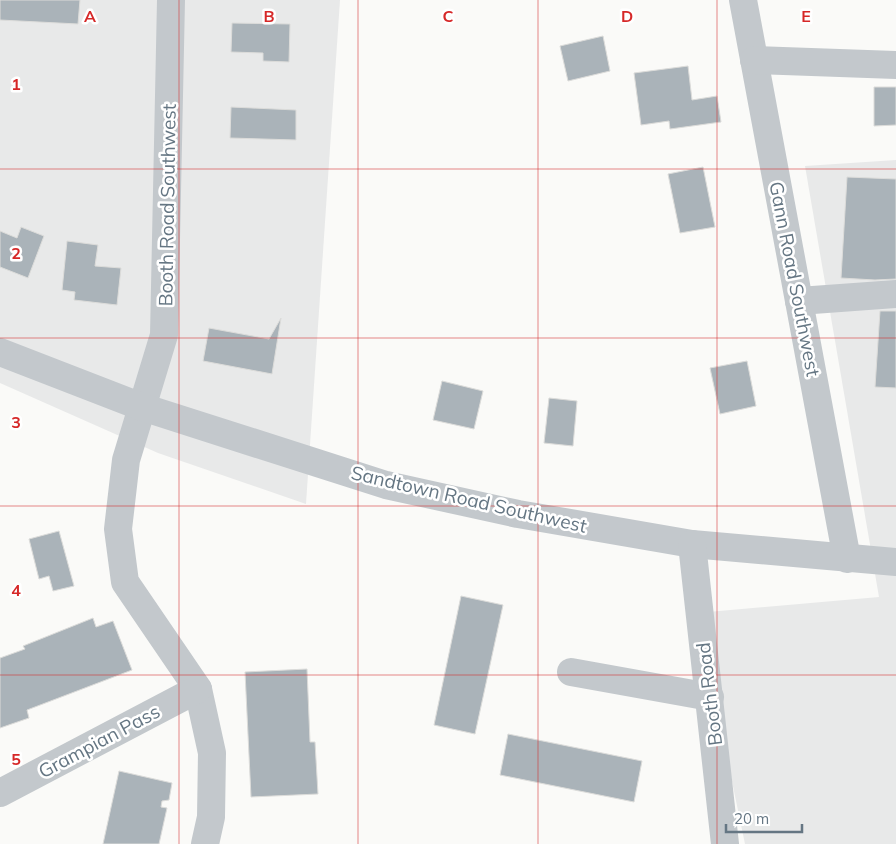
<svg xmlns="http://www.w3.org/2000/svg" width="896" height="844" viewBox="0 0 896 844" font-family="Mulish,sans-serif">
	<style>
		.built { fill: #e8e9e9 }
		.building { fill: #aab3b9; stroke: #dcdcda }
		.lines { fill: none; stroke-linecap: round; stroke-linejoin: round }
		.minor { stroke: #c3c8cc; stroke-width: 28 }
		.grid { fill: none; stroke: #d62828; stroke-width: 1; stroke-opacity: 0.55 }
		.labels { text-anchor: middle; stroke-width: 5; stroke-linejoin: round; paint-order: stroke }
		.street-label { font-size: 19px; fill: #657683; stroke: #fff }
		.grid-label { font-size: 16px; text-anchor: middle; font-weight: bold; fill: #d62828; stroke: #fff; stroke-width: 5; stroke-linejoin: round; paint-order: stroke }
	</style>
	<rect width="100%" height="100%" fill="#fafaf8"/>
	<g class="built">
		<path d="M 0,0 L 340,0 L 306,504 L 158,453 L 0,383 Z"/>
		<path d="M 896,160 L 896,844 L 745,844 L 697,613 L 879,597 L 805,166 Z"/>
	</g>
	<g class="building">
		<path d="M 0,0 L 80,0 L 78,24 L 0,20 Z"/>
		<path d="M 232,23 L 290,24 L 289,62 L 263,61 L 263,53 L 231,52 Z"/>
		<path d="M 603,36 L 610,71 L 568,81 L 560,46 Z"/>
		<path d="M 688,66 L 692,100 L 717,96 L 721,122 L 670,129 L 669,121 L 641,125 L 634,73 Z"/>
		<path d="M 874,87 L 896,87 L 896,125 L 874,126 Z"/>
		<path d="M 231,107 L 296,110 L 296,140 L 230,138 Z"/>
		<path d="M 703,167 L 715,227 L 680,233 L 668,174 Z"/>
		<path d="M 847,177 L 896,179 L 896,279 L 875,280 L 841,278 Z"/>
		<path d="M 21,227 L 44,236 L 28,278 L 0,267 L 0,231 L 17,238 Z"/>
		<path d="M 67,241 L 98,245 L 95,266 L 121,268 L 117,305 L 74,300 L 75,292 L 62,290 Z"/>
		<path d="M 880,311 L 896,311 L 896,388 L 875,387 Z"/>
		<path d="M 281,318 L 272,374 L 203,361 L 209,328 L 269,339 Z"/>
		<path d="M 747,361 L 756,406 L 720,414 L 710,368 Z"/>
		<path d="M 442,381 L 483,391 L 474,429 L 433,420 Z"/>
		<path d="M 549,398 L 577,401 L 573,446 L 544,443 Z"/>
		<path d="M 59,531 L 74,586 L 53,591 L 49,576 L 39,579 L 29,539 Z"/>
		<path d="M 461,596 L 503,605 L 475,734 L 434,725 Z"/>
		<path d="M 93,618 L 96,627 L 113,621 L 132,670 L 27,710 L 29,718 L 0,728 L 0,658 L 25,649 L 23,646 Z"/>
		<path d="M 307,669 L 310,742 L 315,742 L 318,794 L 251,797 L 245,672 Z"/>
		<path d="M 508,734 L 642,761 L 634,802 L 500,775 Z"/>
		<path d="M 119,771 L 172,783 L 169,800 L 162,801 L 161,807 L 167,808 L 159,844 L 103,844 Z"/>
	</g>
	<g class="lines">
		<g class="minor">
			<path d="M 171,0 L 164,335 L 126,460 L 118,529 L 125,582 L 198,689 L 212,753 L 211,817 L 205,844"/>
			<path d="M 743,0 L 847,559"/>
			<path d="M 754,60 L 896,65"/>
			<path d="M 799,301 L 896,294"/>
			<path d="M 0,352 L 142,407 L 386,485 L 518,514 L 692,544 L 896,562"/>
			<path d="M 692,544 L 725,844"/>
			<path d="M 571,672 L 710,697"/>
			<path d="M 0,793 L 198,689"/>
		</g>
	</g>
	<path class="grid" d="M 179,0 L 179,844M 358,0 L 358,844M 538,0 L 538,844M 717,0 L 717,844M 0,169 L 896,169M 0,338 L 896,338M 0,506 L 896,506M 0,675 L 896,675"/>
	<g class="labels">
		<g class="street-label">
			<text transform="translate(167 205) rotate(-89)" y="7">Booth Road Southwest</text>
			<text transform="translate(795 279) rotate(79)" y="7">Gann Road Southwest</text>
			<text transform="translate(469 499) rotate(13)" y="7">Sandtown Road Southwest</text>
			<text transform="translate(709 694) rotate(-97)" y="7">Booth Road</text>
			<text transform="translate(99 741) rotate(-28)" y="7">Grampian Pass</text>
		</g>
	</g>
	<g class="grid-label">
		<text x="90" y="22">A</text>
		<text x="269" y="22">B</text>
		<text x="448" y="22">C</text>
		<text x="627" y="22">D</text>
		<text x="806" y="22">E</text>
		<text x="16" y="90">1</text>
		<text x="16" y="259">2</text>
		<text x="16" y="428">3</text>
		<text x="16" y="596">4</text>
		<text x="16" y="765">5</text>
	</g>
	<path d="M726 824v8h76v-8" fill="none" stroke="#657683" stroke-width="2.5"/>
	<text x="734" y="824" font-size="15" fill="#657683" stroke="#ffffff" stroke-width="4" paint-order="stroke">20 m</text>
</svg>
